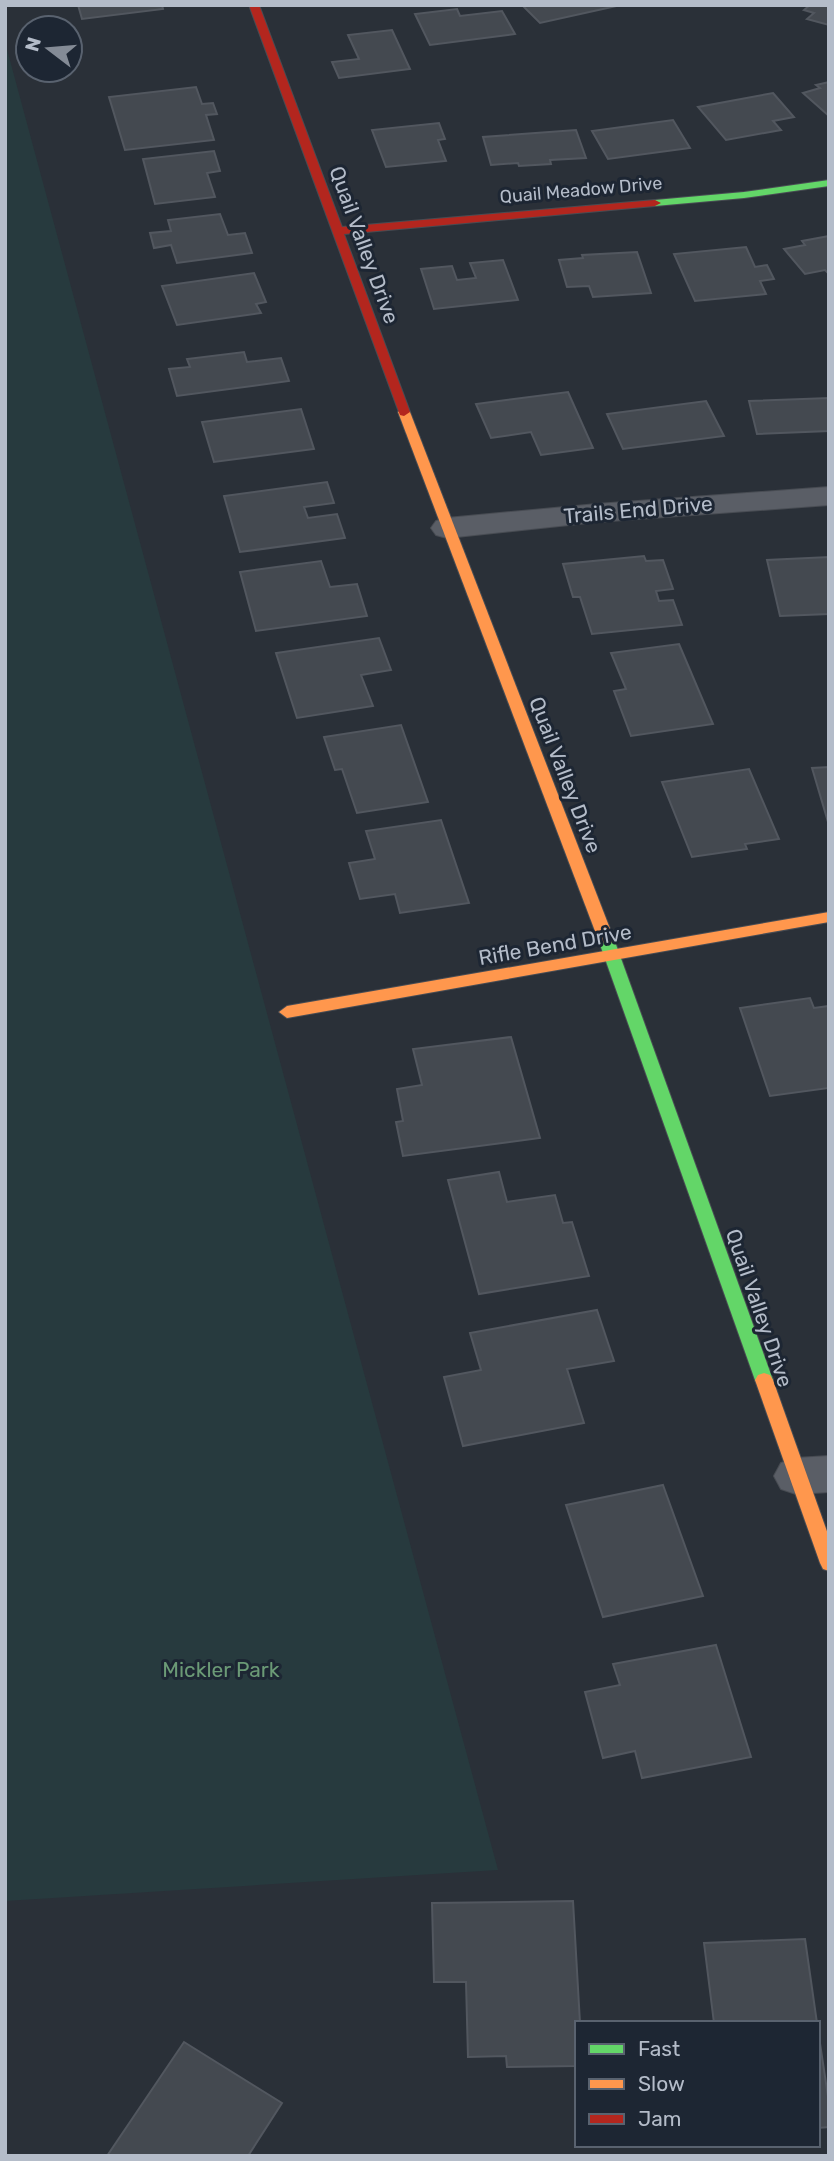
<svg xmlns="http://www.w3.org/2000/svg" width="834" height="2161" viewBox="0 0 834 2161" font-family="Rubik,sans-serif">
	<style>
		.green { fill: #273a3e }
		.building { fill: #444950; stroke: #52575f; stroke-width: 2 }
		.lines { fill: none; stroke-linecap: round; stroke-linejoin: round }
		.street-casing { stroke: #484c53; stroke-width: 2 }
		.fast-casing { stroke: #484c53; stroke-width: 2 }
		.slow-casing { stroke: #484c53; stroke-width: 2 }
		.jam-casing { stroke: #484c53; stroke-width: 2 }
		.street { fill: #5a5e66; fill-rule: evenodd }
		.fast { fill: #63d668; fill-rule: evenodd }
		.slow { fill: #ff974d; fill-rule: evenodd }
		.jam { fill: #b3261e; fill-rule: evenodd }
		.labels { text-anchor: middle; stroke-width: 6; stroke-linejoin: round; paint-order: stroke }
		.far-street-label { font-size: 18px; fill: #b4bcc9; stroke: #1d2633 }
		.street-label { font-size: 21px; fill: #b4bcc9; stroke: #1d2633 }
		.park-label { font-size: 21px; fill: #6b9a76; stroke: #1d2633 }
	</style>
	<rect width="100%" height="100%" fill="#2a3038"/>
	<path class="green" d="M 5,42 L 498,1870 L 5,1901 Z"/>
	<g class="building">
		<path d="M 78,5 L 162,5 L 163,9 L 82,19 Z"/>
		<path d="M 522,5 L 621,5 L 540,23 Z"/>
		<path d="M 810,5 L 829,5 L 829,25 L 807,19 L 814,13 L 804,10 Z"/>
		<path d="M 457,9 L 460,16 L 502,11 L 515,34 L 430,45 L 415,14 Z"/>
		<path d="M 392,30 L 410,69 L 339,78 L 332,62 L 359,59 L 348,35 Z"/>
		<path d="M 829,82 L 829,116 L 803,93 L 820,88 L 816,85 Z"/>
		<path d="M 196,87 L 202,104 L 213,103 L 217,114 L 206,115 L 214,140 L 125,150 L 109,97 Z"/>
		<path d="M 773,93 L 794,117 L 773,121 L 781,130 L 726,140 L 698,107 Z"/>
		<path d="M 673,120 L 690,148 L 608,159 L 592,131 Z"/>
		<path d="M 439,123 L 445,139 L 438,140 L 446,161 L 386,167 L 372,130 Z"/>
		<path d="M 576,130 L 586,158 L 550,160 L 551,164 L 519,166 L 518,163 L 491,165 L 483,137 Z"/>
		<path d="M 214,151 L 220,171 L 207,173 L 215,197 L 155,204 L 143,159 Z"/>
		<path d="M 220,214 L 228,235 L 245,233 L 252,253 L 177,263 L 171,245 L 154,248 L 150,233 L 171,231 L 168,220 Z"/>
		<path d="M 829,236 L 829,274 L 825,270 L 805,274 L 784,249 L 805,245 L 802,241 Z"/>
		<path d="M 746,247 L 755,267 L 767,265 L 774,279 L 760,281 L 766,294 L 695,301 L 674,254 Z"/>
		<path d="M 637,252 L 651,293 L 593,297 L 589,286 L 567,287 L 559,260 L 583,258 L 582,255 Z"/>
		<path d="M 503,260 L 518,300 L 434,309 L 421,269 L 452,266 L 457,280 L 476,278 L 470,263 Z"/>
		<path d="M 254,273 L 266,302 L 256,304 L 261,313 L 177,325 L 162,286 Z"/>
		<path d="M 244,352 L 247,362 L 281,358 L 289,381 L 177,396 L 169,369 L 190,367 L 187,359 Z"/>
		<path d="M 568,392 L 593,448 L 541,455 L 531,432 L 491,438 L 476,404 Z"/>
		<path d="M 829,398 L 829,431 L 757,434 L 749,401 Z"/>
		<path d="M 706,401 L 724,436 L 623,449 L 607,414 Z"/>
		<path d="M 301,409 L 314,449 L 214,462 L 202,422 Z"/>
		<path d="M 327,482 L 334,503 L 304,507 L 308,518 L 337,514 L 345,538 L 240,552 L 224,496 Z"/>
		<path d="M 644,556 L 646,561 L 663,560 L 673,589 L 656,591 L 659,601 L 673,600 L 682,625 L 592,634 L 580,597 L 573,597 L 563,564 Z"/>
		<path d="M 829,557 L 829,614 L 780,616 L 767,560 Z"/>
		<path d="M 321,561 L 330,587 L 357,584 L 367,616 L 256,631 L 240,572 Z"/>
		<path d="M 379,638 L 391,670 L 361,675 L 373,706 L 297,718 L 276,653 Z"/>
		<path d="M 679,644 L 713,724 L 631,736 L 614,691 L 626,689 L 611,653 Z"/>
		<path d="M 401,725 L 428,802 L 357,813 L 342,769 L 335,770 L 324,737 Z"/>
		<path d="M 829,767 L 829,822 L 828,822 L 812,768 Z"/>
		<path d="M 749,769 L 779,839 L 745,844 L 747,849 L 692,857 L 662,782 Z"/>
		<path d="M 441,820 L 469,903 L 400,913 L 395,894 L 360,899 L 349,863 L 375,859 L 366,831 Z"/>
		<path d="M 810,998 L 814,1008 L 829,1006 L 829,1088 L 770,1096 L 740,1008 Z"/>
		<path d="M 511,1037 L 540,1138 L 403,1156 L 396,1122 L 403,1121 L 397,1089 L 422,1085 L 413,1049 Z"/>
		<path d="M 499,1172 L 507,1202 L 555,1195 L 563,1223 L 572,1222 L 589,1276 L 479,1294 L 448,1180 Z"/>
		<path d="M 597,1310 L 614,1361 L 567,1369 L 584,1423 L 463,1446 L 444,1377 L 481,1370 L 470,1333 Z"/>
		<path d="M 663,1485 L 703,1596 L 603,1617 L 566,1505 Z"/>
		<path d="M 716,1645 L 751,1757 L 642,1778 L 635,1751 L 603,1758 L 585,1692 L 620,1685 L 613,1664 Z"/>
		<path d="M 573,1901 L 580,2023 L 577,2023 L 577,2066 L 507,2067 L 506,2056 L 468,2057 L 466,1982 L 434,1982 L 432,1903 Z"/>
		<path d="M 805,1939 L 817,2023 L 714,2023 L 704,1943 Z"/>
		<path d="M 818,2030 L 829,2103 L 829,2127 L 818,2128 Z"/>
		<path d="M 184,2042 L 282,2103 L 248,2156 L 107,2156 Z"/>
	</g>
	<g class="lines">
		<defs>
			<g id="street">
				<path d="M 829,487 L 829,505 L 597,522 L 447,538 L 436,535 L 431,528 L 436,521 L 447,518 L 597,504 Z"/>
				<path d="M 829,1456 L 829,1492 L 796,1494 L 781,1489 L 774,1476 L 781,1463 L 796,1458 Z"/>
			</g>
			<g id="fast">
				<path d="M 829,180 L 829,186 L 744,198 L 655,206 L 649,203 L 655,200 L 744,192 Z"/>
				<path d="M 606,934 L 614,939 L 773,1380 L 770,1385 L 764,1387 L 758,1385 L 755,1380 L 598,939 Z"/>
			</g>
			<g id="slow">
				<path d="M 404,408 L 410,412 L 614,939 L 611,943 L 606,944 L 598,939 L 398,412 Z"/>
				<path d="M 829,912 L 829,922 L 287,1018 L 279,1012 L 287,1006 Z"/>
				<path d="M 764,1373 L 770,1375 L 773,1380 L 829,1537 L 829,1571 L 823,1569 L 820,1563 L 755,1380 L 758,1375 Z"/>
			</g>
			<path id="jam" d="M 249,5 L 259,5 L 342,227 L 655,200 L 661,203 L 655,206 L 344,234 L 410,412 L 404,416 L 400,415 Z"/>
		</defs>
		<use href="#street" class="street-casing"/>
		<use href="#fast" class="fast-casing"/>
		<use href="#slow" class="slow-casing"/>
		<use href="#jam" class="jam-casing"/>
		<use href="#street" class="street"/>
		<use href="#fast" class="fast"/>
		<use href="#slow" class="slow"/>
		<use href="#jam" class="jam"/>
	</g>
	<g class="labels">
		<g class="far-street-label">
			<text transform="translate(581 190) rotate(-5)" y="6">Quail Meadow Drive</text>
		</g>
		<g class="street-label">
			<text transform="translate(364 245) rotate(70)" y="7">Quail Valley Drive</text>
			<text transform="translate(638 510) rotate(-5)" y="7">Trails End Drive</text>
			<text transform="translate(565 775) rotate(69)" y="7">Quail Valley Drive</text>
			<text transform="translate(555 945) rotate(-10)" y="7">Rifle Bend Drive</text>
			<text transform="translate(759 1308) rotate(71)" y="7">Quail Valley Drive</text>
		</g>
		<g class="park-label">
			<text x="221" y="1677">Mickler Park</text>
		</g>
	</g>
	<rect width="834" height="2161" fill="none" stroke="#b4bcc9" stroke-width="14"/>
	<rect x="575" y="2021" width="245" height="126" fill="#1d2633" stroke="#59626f" stroke-width="2"/>
	<rect x="589" y="2044" width="35" height="10" fill="#63d668" stroke="#59626f" stroke-width="2"/>
	<text x="638" y="2056" font-size="21" fill="#b4bcc9">Fast</text>
	<rect x="589" y="2079" width="35" height="10" fill="#ff974d" stroke="#59626f" stroke-width="2"/>
	<text x="638" y="2091" font-size="21" fill="#b4bcc9">Slow</text>
	<rect x="589" y="2114" width="35" height="10" fill="#b3261e" stroke="#59626f" stroke-width="2"/>
	<text x="638" y="2126" font-size="21" fill="#b4bcc9">Jam</text>
	<g transform="translate(49 49) rotate(286)"><circle r="33" fill="#1d2633" stroke="#59626f" stroke-width="2"/>
	<path d="M0-5L12 26L0 18L-12 26Z" fill="#848b96"/>
	<text y="-10" font-size="19" font-weight="bold" text-anchor="middle" fill="#b4bcc9">N</text>
	</g>
</svg>
